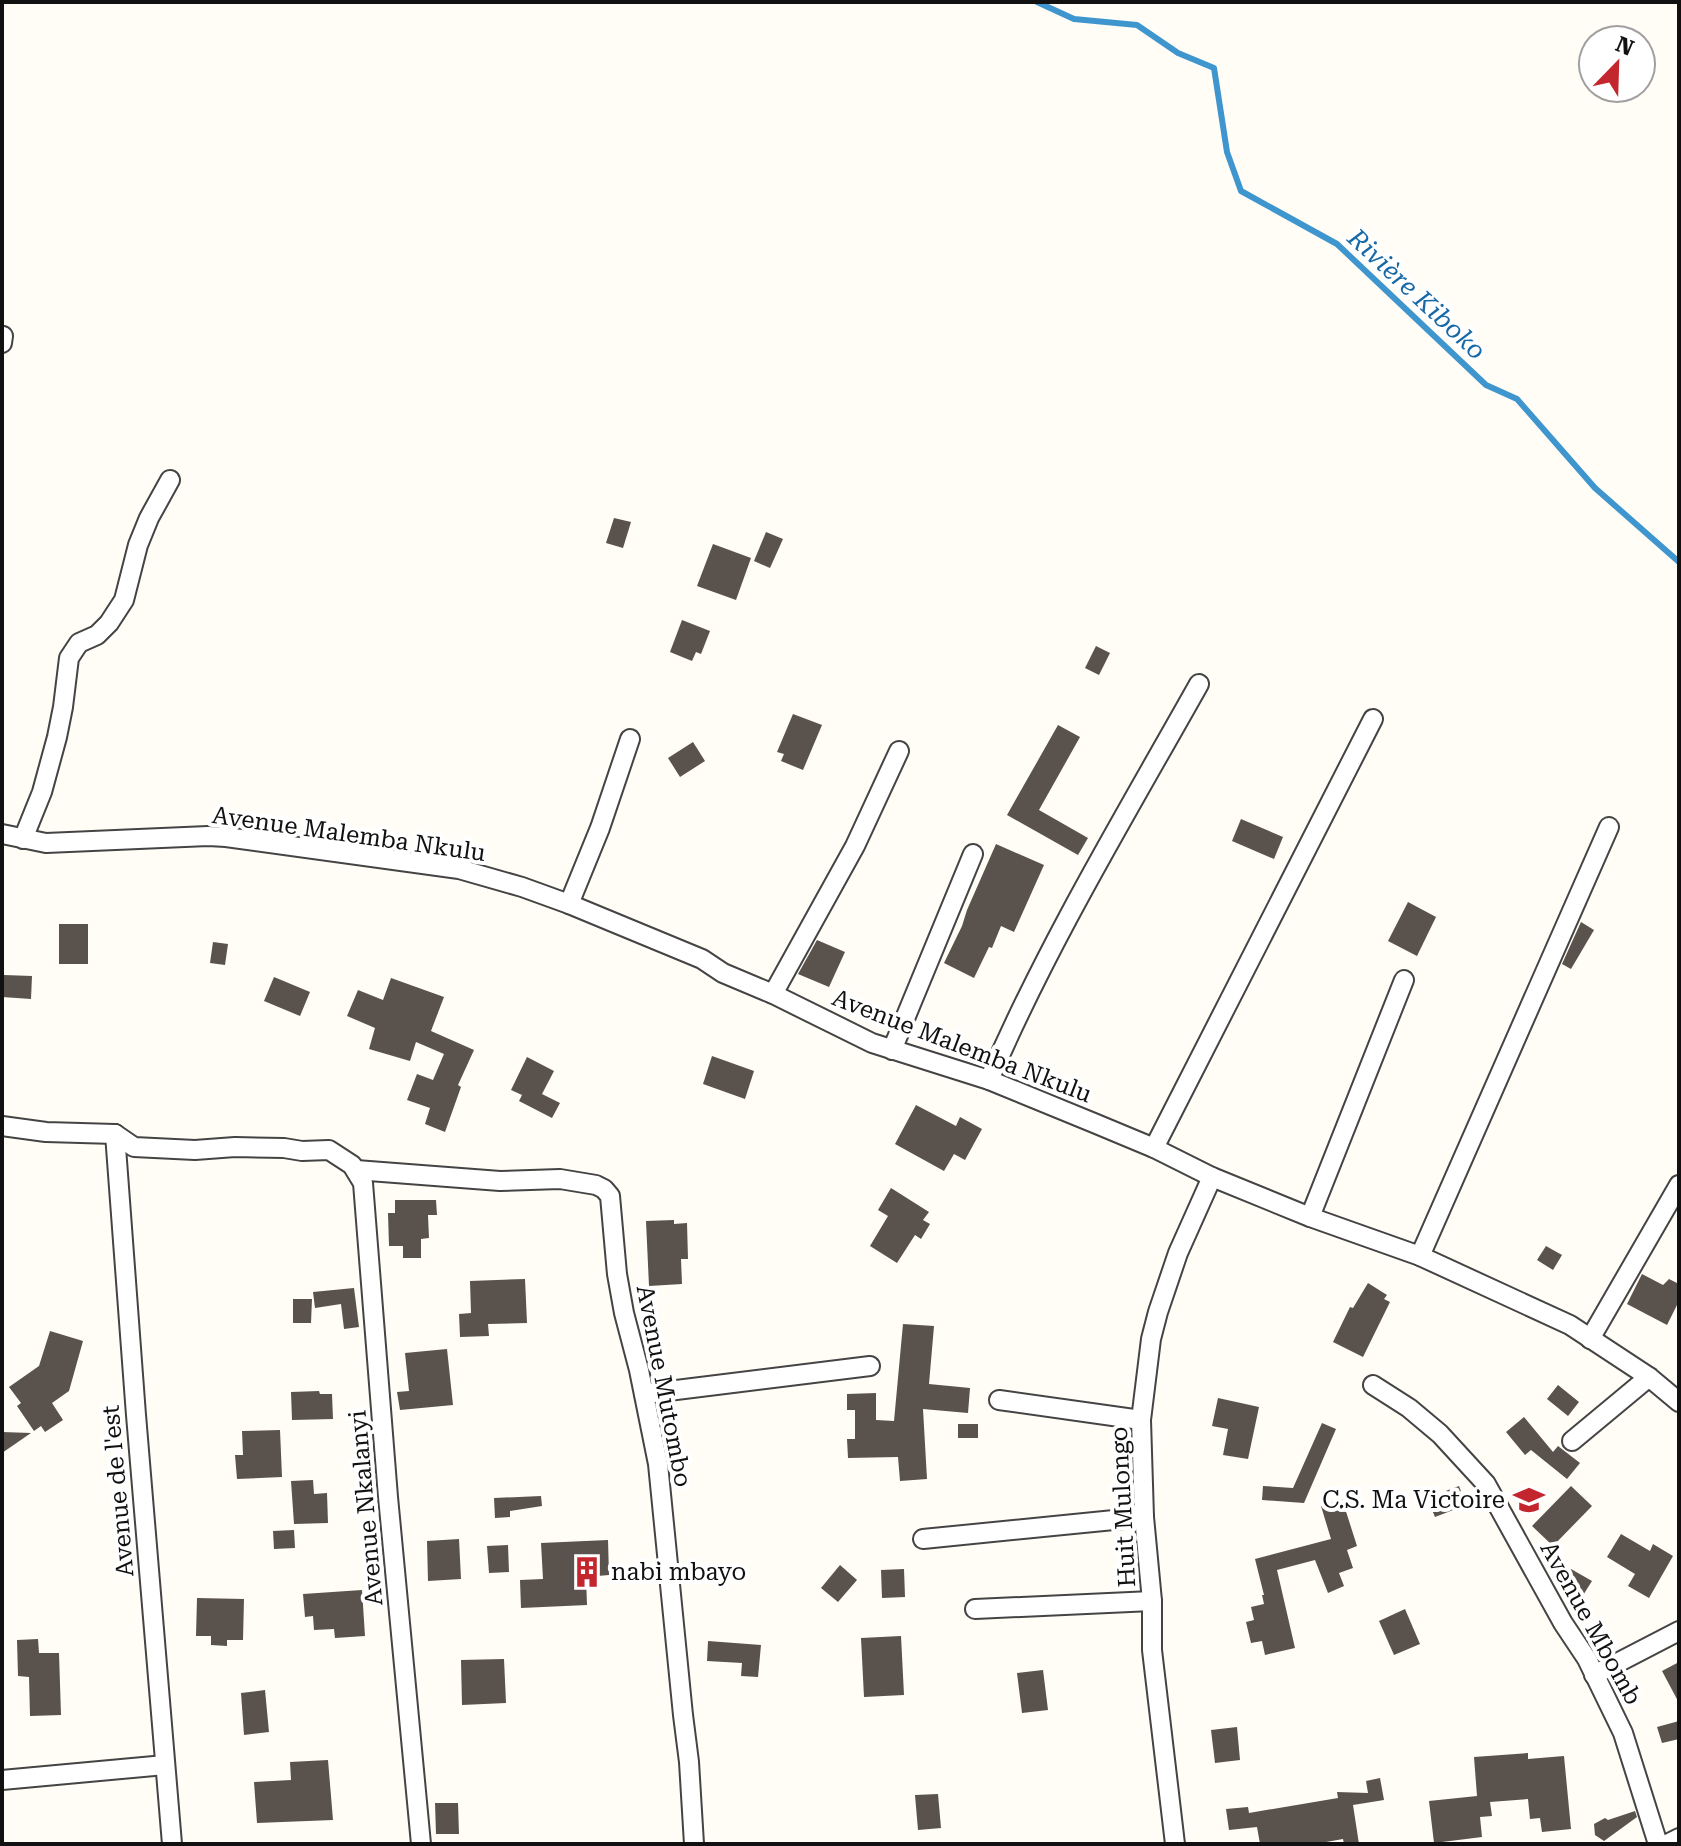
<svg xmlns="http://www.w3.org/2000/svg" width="1681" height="1846" viewBox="0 0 1681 1846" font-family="'Roboto Serif',serif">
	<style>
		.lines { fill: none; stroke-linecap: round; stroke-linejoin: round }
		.stream { stroke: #3f96cf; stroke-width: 6 }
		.building { fill: #5a524d }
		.minor-casing { stroke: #444; stroke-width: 22 }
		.minor { stroke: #fff; stroke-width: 18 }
		.labels { text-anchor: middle; stroke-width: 8; stroke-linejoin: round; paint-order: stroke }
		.street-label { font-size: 24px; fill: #111; stroke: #fff }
		.poi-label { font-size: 24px; fill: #111; stroke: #fff; text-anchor: end }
		.water-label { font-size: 26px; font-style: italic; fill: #1768a6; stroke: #fff }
	</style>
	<rect width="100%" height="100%" fill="#fffdf5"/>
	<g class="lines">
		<path class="stream" d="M 1037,2 L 1074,19 L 1137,25 L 1178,53 L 1214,68 L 1227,152 L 1241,191 L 1337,244 L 1486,385 L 1517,399 L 1595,488 L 1679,562"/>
	</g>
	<g class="building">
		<path d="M 614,518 L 631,522 L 623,548 L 606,543 Z"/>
		<path d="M 766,532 L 783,539 L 770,568 L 754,561 Z"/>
		<path d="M 713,544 L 751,558 L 736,600 L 697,586 Z"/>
		<path d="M 682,620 L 710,631 L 701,654 L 696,652 L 692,661 L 670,652 Z"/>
		<path d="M 1096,646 L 1110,653 L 1099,675 L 1085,668 Z"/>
		<path d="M 793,714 L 822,725 L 803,770 L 781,761 L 784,754 L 777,752 Z"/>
		<path d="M 1058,725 L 1080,737 L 1039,810 L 1088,838 L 1078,855 L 1007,815 Z"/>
		<path d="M 693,742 L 705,761 L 680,777 L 668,758 Z"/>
		<path d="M 1241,819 L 1283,837 L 1274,859 L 1232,841 Z"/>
		<path d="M 996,844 L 1044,865 L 1014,932 L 1001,926 L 992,948 L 989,947 L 974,978 L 944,963 L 962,926 L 967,910 Z"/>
		<path d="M 1408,902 L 1436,917 L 1417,956 L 1388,941 Z"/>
		<path d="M 1581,922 L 1594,930 L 1571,969 L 1562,964 Z"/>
		<rect x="59" y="924" width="29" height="40"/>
		<path d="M 817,940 L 845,952 L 829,987 L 798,974 Z"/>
		<path d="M 213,942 L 228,944 L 225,965 L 210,963 Z"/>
		<path d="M 4,975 L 32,976 L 31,999 L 2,997 Z"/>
		<path d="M 274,977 L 310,992 L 300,1016 L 264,1001 Z"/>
		<path d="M 391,978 L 444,997 L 431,1031 L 474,1050 L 458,1085 L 461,1087 L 445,1132 L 425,1124 L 430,1108 L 407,1100 L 417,1074 L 433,1080 L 444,1054 L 416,1042 L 410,1061 L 369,1049 L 375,1028 L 347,1016 L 358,990 L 383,1000 Z"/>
		<path d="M 712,1056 L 754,1071 L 745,1099 L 703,1084 Z"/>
		<path d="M 527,1057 L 554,1071 L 542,1094 L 560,1103 L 552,1118 L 519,1101 L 522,1095 L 511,1090 Z"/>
		<path d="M 916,1105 L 956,1126 L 960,1117 L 982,1129 L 965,1160 L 954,1154 L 944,1171 L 895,1144 Z"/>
		<path d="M 891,1188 L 929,1212 L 923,1220 L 930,1224 L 921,1239 L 915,1235 L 897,1263 L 870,1246 L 888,1216 L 878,1210 Z"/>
		<path d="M 395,1200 L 436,1200 L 437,1215 L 428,1215 L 429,1238 L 421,1239 L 421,1258 L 403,1258 L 403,1246 L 389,1246 L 388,1213 L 395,1213 Z"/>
		<path d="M 674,1220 L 674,1224 L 687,1223 L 688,1259 L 681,1259 L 682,1284 L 649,1286 L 646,1221 Z"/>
		<path d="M 1546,1246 L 1562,1255 L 1553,1270 L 1537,1260 Z"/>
		<path d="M 1642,1274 L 1663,1285 L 1669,1279 L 1679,1284 L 1679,1301 L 1667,1325 L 1627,1304 Z"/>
		<path d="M 525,1279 L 527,1323 L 488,1324 L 489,1336 L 460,1337 L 459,1314 L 471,1313 L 470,1281 Z"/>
		<path d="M 1368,1283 L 1387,1295 L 1384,1299 L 1390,1302 L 1363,1357 L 1333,1342 L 1350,1307 L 1353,1308 Z"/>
		<path d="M 354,1288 L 359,1327 L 344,1329 L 341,1304 L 315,1308 L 313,1292 Z"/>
		<path d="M 293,1299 L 312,1299 L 311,1323 L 293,1323 Z"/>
		<path d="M 903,1324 L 934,1326 L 929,1384 L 970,1388 L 968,1413 L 923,1409 L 927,1479 L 900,1481 L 898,1457 L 848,1458 L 847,1439 L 855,1439 L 855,1410 L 847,1410 L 847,1394 L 876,1393 L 876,1420 L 894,1421 Z"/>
		<path d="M 50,1331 L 83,1341 L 69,1391 L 52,1403 L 63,1420 L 45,1432 L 41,1426 L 34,1431 L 17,1406 L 21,1403 L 9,1387 L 39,1366 Z"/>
		<path d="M 447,1349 L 453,1405 L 400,1410 L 397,1392 L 409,1391 L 405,1353 Z"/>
		<path d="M 1558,1385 L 1579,1402 L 1568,1416 L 1547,1399 Z"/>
		<path d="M 319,1391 L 320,1394 L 332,1394 L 333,1419 L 292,1420 L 291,1392 Z"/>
		<path d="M 1218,1398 L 1259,1407 L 1248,1459 L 1223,1455 L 1228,1429 L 1212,1426 Z"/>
		<path d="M 1524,1417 L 1553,1452 L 1558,1446 L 1580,1463 L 1567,1479 L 1531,1450 L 1525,1455 L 1506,1432 Z"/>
		<path d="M 1322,1423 L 1336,1429 L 1304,1503 L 1262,1500 L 1263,1486 L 1293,1488 Z"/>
		<rect x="958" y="1424" width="20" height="14"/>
		<path d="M 280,1430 L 282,1477 L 237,1479 L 235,1455 L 243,1455 L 242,1431 Z"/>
		<path d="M 2,1432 L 31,1433 L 2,1453 Z"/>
		<path d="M 313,1480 L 314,1494 L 327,1493 L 328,1523 L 294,1524 L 291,1481 Z"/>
		<path d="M 1459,1486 L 1466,1505 L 1435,1517 L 1427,1498 Z"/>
		<path d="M 1571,1486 L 1592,1506 L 1553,1546 L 1532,1526 Z"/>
		<path d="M 541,1496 L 542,1506 L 510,1511 L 510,1517 L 495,1518 L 494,1498 Z"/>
		<path d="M 1342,1499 L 1357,1546 L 1347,1550 L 1353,1568 L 1339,1573 L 1344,1586 L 1328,1593 L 1315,1560 L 1277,1570 L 1295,1648 L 1265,1655 L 1262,1641 L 1251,1643 L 1246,1622 L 1254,1620 L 1251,1607 L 1264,1604 L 1262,1595 L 1264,1595 L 1255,1559 L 1331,1539 L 1321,1506 Z"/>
		<path d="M 294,1530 L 295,1548 L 274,1549 L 273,1531 Z"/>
		<path d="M 1621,1534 L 1650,1551 L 1653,1544 L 1673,1556 L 1649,1598 L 1628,1586 L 1635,1574 L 1607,1557 Z"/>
		<path d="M 459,1539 L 461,1579 L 428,1581 L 427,1541 Z"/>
		<path d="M 608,1540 L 609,1575 L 586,1577 L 587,1605 L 521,1608 L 520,1580 L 543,1579 L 541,1543 Z"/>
		<path d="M 508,1545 L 509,1572 L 489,1573 L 487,1546 Z"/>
		<path d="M 840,1565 L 857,1580 L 838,1602 L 821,1588 Z"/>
		<path d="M 904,1569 L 905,1597 L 882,1598 L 881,1570 Z"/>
		<path d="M 1571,1569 L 1592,1581 L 1580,1600 L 1559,1588 Z"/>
		<path d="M 362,1590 L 365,1636 L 335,1638 L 334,1629 L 314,1630 L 313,1616 L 305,1617 L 303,1594 Z"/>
		<path d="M 197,1598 L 244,1599 L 243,1640 L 227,1640 L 227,1646 L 211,1645 L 211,1636 L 196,1636 Z"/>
		<path d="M 1405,1609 L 1420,1644 L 1394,1655 L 1379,1621 Z"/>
		<path d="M 901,1636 L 904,1695 L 864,1697 L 861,1638 Z"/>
		<path d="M 38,1639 L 39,1653 L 59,1653 L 61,1715 L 30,1716 L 29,1677 L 18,1676 L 17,1640 Z"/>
		<path d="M 708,1641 L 761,1645 L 758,1677 L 741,1676 L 742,1663 L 707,1661 Z"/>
		<path d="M 504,1659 L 506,1703 L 462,1705 L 461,1660 Z"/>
		<path d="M 1679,1662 L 1679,1703 L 1662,1671 Z"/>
		<path d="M 1043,1670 L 1048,1710 L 1022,1713 L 1017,1673 Z"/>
		<path d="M 265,1690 L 269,1732 L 244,1735 L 241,1693 Z"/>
		<path d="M 1679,1721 L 1679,1739 L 1662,1743 L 1657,1727 Z"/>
		<path d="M 1237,1727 L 1240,1760 L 1215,1763 L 1211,1730 Z"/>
		<path d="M 1528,1753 L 1528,1759 L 1564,1756 L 1571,1829 L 1542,1832 L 1540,1818 L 1530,1819 L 1528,1799 L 1490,1802 L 1492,1816 L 1480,1817 L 1482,1837 L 1434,1843 L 1429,1801 L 1477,1796 L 1474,1757 Z"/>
		<path d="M 328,1760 L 333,1820 L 257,1823 L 254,1782 L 291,1780 L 290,1762 Z"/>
		<path d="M 1380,1778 L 1384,1800 L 1353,1805 L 1359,1844 L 1344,1844 L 1343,1839 L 1315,1844 L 1260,1844 L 1257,1827 L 1229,1830 L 1226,1809 L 1248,1807 L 1249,1813 L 1338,1798 L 1337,1792 L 1368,1793 L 1366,1781 Z"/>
		<path d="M 938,1794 L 941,1828 L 918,1830 L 915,1795 Z"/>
		<path d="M 435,1803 L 458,1803 L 459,1834 L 436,1834 Z"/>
		<path d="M 1635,1811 L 1637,1817 L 1604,1841 L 1595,1835 L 1594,1824 L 1605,1818 L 1608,1820 Z"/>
	</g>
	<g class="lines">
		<defs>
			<g id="minor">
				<path d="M 2,343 L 3,336"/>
				<path d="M 2,834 L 46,843 L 208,836 L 226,837 L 459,869 L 522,887 L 569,904 L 702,959 L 723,973 L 773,994 L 872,1043 L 989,1080 L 1094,1123 L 1154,1148 L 1212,1177 L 1310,1217 L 1420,1256 L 1570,1325 L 1649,1377 L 1679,1402"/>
				<path d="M 23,839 L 42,792 L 57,737 L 63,707 L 69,658 L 79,643 L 97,635 L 109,623 L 124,600 L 138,545 L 149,518 L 170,480"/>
				<path d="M 569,904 L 600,828 L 630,739"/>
				<path d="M 773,994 L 855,846 L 899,751"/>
				<path d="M 892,1050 L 973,854"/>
				<path d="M 989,1080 C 1048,943 1126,814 1199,684"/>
				<path d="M 2,1126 L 46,1132 L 115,1134"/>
				<path d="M 115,1134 L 134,1147 L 195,1150 L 235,1147 L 284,1148 L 302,1151 L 329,1150 L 352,1165 L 363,1183 L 388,1497 L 421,1844"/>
				<path d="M 115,1134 L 136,1415 L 172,1844"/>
				<path d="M 1154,1148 L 1373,719"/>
				<path d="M 356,1170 L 500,1181 L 560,1179 L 596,1185 L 604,1189 L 610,1196 L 617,1274 L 624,1313 L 639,1370 L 658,1464 L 683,1715 L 689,1762 L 694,1844"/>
				<path d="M 1310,1217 L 1404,980"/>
				<path d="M 1420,1256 L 1609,827"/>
				<path d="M 1590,1339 L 1679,1185"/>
				<path d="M 1373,1385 L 1409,1408 L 1440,1434 L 1486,1484 L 1563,1623 L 1587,1659 L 1623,1733 L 1658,1844"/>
				<path d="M 644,1394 L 870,1366"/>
				<path d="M 999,1400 L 1141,1420"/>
				<path d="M 1572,1441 L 1649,1377"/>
				<path d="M 923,1539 L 1144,1517"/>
				<path d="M 975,1609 L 1152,1601"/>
				<path d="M 1594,1675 L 1679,1631"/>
				<path d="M 2,1780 L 165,1765"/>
				<path d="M 1175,1844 L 1152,1650 L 1152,1601 L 1144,1517 L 1141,1420 L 1151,1339 L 1158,1312 L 1178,1253 L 1212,1177"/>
				<path d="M 1667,1844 L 1679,1838"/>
			</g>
		</defs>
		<use href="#minor" class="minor-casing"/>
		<use href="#minor" class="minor"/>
	</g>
	<defs>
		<symbol id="school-bare" viewBox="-9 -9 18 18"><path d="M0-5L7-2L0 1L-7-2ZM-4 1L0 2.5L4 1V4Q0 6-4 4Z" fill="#c4262e" stroke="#fff" stroke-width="2.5" paint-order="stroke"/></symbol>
		<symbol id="building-bare" viewBox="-9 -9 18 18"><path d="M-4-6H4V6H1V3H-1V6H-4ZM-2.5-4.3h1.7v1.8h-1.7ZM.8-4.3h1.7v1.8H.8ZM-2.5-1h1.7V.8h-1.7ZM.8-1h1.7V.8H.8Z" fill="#c4262e" stroke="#fff" stroke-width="2.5" paint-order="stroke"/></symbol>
	</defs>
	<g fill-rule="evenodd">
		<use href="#school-bare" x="1507" y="1478" width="44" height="44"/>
		<use href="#building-bare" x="565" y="1550" width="44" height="44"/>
	</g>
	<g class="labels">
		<g class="street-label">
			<text transform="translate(349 834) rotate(8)" y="8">Avenue Malemba Nkulu</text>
			<text transform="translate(962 1046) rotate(21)" y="8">Avenue Malemba Nkulu</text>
			<text transform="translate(664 1386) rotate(79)" y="8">Avenue Mutombo</text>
			<text transform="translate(118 1491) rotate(-95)" y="8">Avenue de l'est</text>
			<text transform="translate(1123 1507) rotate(-93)" y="8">Huit Mulongo</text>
			<text transform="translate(366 1508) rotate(-95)" y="8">Avenue Nkalanyi</text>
			<text transform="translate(1591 1623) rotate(61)" y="8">Avenue Mbomb</text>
		</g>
		<g class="poi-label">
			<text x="1505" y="1508">C.S. Ma Victoire</text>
			<text x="611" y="1580" text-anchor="start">nabi mbayo</text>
		</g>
		<g class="water-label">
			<text transform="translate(1417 294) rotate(43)" y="9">Rivière Kiboko</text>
		</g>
	</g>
	<rect width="1681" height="1846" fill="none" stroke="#111111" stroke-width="8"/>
	<g transform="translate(1617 64) rotate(23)"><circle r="38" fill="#ffffff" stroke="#a0a0a0" stroke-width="2"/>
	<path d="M0-6L14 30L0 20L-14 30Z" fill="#c4262e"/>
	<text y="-12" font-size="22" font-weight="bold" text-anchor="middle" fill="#111111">N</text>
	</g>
</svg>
